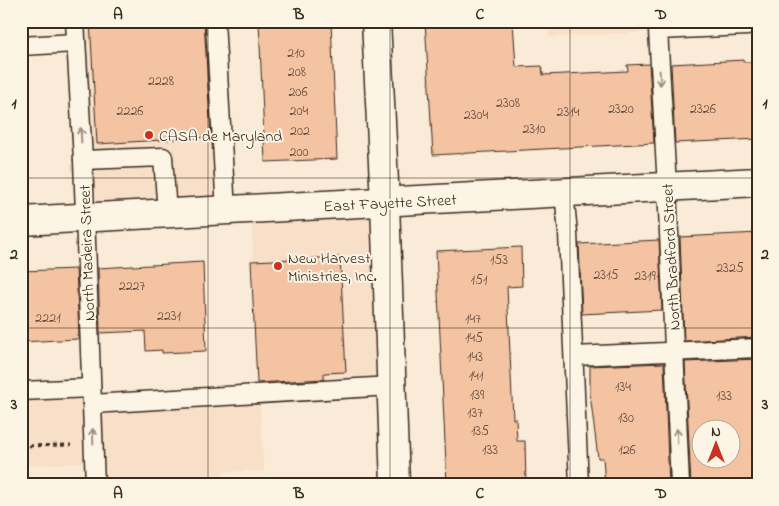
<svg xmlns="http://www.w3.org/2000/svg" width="779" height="506" viewBox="0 0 779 506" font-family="'Indie Flower',sans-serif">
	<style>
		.built { fill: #f8dfc8 }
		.building { fill: #f3c3a2; stroke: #3b2a1e; fill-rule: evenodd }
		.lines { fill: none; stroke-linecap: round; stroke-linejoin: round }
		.service-casing { stroke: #3b2a1e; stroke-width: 21 }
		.tertiary-casing { stroke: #3b2a1e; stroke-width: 31 }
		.secondary-casing { stroke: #3b2a1e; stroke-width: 31 }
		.path { stroke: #3b2a1e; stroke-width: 3; stroke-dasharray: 4 4; stroke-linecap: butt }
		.service { stroke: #fcf5e5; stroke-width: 18 }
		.tertiary { stroke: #fcf5e5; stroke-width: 28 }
		.secondary { stroke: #fcf5e5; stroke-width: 28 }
		.oneway { stroke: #9c9082 }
		.grid { fill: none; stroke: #3b2a1e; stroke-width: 1; stroke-opacity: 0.55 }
		.poi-dot { fill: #c8321e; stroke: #fcf5e5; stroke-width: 2 }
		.labels { text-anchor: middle; stroke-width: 4; stroke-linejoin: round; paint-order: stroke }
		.number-label { font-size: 14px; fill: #69503f }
		.poi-label { font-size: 16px; fill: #3b2a1e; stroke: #fcf5e5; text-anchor: start }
		.street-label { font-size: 16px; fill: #3b2a1e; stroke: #fcf5e5 }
		.neatline { fill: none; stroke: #3b2a1e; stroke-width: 2 }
		.grid-label { font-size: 16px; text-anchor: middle; font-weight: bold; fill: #3b2a1e }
	</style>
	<rect width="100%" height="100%" fill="#faebd8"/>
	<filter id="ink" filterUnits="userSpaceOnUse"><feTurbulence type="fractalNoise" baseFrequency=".02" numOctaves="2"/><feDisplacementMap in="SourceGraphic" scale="10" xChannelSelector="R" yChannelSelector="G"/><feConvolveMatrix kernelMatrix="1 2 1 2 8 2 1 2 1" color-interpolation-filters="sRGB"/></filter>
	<g filter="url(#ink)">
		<g class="built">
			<path d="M 77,21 L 221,21 L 231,212 L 84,220 Z"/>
			<path d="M 548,21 L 750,21 L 673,31 L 549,37 Z"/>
			<path d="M 390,202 L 396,387 L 259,393 L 264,471 L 222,472 L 222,485 L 100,485 L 99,462 L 21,466 L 21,396 L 259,393 L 251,210 Z"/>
		</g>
		<g class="building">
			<path d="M 90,21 L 204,21 L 211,137 L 97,144 Z"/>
			<path d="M 259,21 L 331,21 L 337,159 L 265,162 Z"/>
			<path d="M 425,21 L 513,21 L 516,67 L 542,66 L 543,75 L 628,71 L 627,65 L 649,64 L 654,143 L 433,155 Z"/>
			<path d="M 744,60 L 744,62 L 758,62 L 758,139 L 675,143 L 671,64 Z"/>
			<path d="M 758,233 L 758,337 L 684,341 L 680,237 Z"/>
			<path d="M 659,240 L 662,310 L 582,314 L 579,244 Z"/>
			<path d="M 521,247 L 522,286 L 507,287 L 513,419 L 516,419 L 517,441 L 525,441 L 526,485 L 447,485 L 436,251 Z"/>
			<path d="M 340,257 L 346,372 L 324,373 L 324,379 L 257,383 L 251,261 Z"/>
			<path d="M 203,262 L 206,351 L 162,353 L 162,350 L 146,351 L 145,331 L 100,333 L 98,268 Z"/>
			<path d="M 76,269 L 79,334 L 77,334 L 78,339 L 21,342 L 21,271 Z"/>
			<path d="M 758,359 L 758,450 L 752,450 L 754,485 L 691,485 L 685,362 ZM 702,428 L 732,428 L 732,458 L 702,458 Z"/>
			<path d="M 664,363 L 669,485 L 605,485 L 603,458 L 598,458 L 590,394 L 590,366 Z"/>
		</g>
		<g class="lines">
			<defs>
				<g id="service">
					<path d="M 75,21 L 83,160 L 95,485"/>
					<path d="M 215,21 L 226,211"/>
					<path d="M 21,46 L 76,43"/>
					<path d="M 83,160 L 163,157 L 167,214"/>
					<path d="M 564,192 L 568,233 L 579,485"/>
					<path d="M 574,356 L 758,348"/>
					<path d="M 21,391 L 91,388"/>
					<path d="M 92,404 L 391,386"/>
					<path d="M 680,485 L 667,187 L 658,30 L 747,26 L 758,22"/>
				</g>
				<path id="tertiary" d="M 376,21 L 385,203 L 395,485"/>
				<path id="secondary" d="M 21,221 L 758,182"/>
			</defs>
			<use href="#service" class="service-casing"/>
			<use href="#tertiary" class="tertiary-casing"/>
			<use href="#secondary" class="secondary-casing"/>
			<path class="path" d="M 21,446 L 71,445"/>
			<use href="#service" class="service"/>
			<use href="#tertiary" class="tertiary"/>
			<use href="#secondary" class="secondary"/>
		</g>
		<defs><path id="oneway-shaft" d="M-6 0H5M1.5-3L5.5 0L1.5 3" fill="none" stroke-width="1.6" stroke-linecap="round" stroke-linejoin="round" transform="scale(1.25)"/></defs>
		<g class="oneway">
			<use href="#oneway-shaft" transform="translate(660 78) rotate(87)"/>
			<use href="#oneway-shaft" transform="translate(81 135) rotate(-93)"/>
			<use href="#oneway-shaft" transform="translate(93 436) rotate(-92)"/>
			<use href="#oneway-shaft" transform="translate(677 436) rotate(-92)"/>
		</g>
	</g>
	<path class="grid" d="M 208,21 L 208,485M 390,21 L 390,485M 570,21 L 570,485M 21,178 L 758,178M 21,328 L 758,328"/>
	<g class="poi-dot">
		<circle cx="149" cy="135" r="5"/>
		<circle cx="278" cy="266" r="5"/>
	</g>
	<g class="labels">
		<g class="number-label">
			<text x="296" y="57">210</text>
			<text x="297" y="76">208</text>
			<text x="161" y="85">2228</text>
			<text x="298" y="96">206</text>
			<text x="508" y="107">2308</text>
			<text x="621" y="113">2320</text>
			<text x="703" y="113">2326</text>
			<text x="130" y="115">2226</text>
			<text x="299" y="115">204</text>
			<text x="568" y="116">2314</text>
			<text x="476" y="119">2304</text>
			<text x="534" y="133">2310</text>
			<text x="300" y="135">202</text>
			<text x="299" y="156">200</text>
			<text x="499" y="264">153</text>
			<text x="730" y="272">2325</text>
			<text x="606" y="279">2315</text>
			<text x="645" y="280">2319</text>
			<text x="479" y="284">151</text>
			<text x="132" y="290">2227</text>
			<text x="169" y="320">2231</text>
			<text x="48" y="322">2221</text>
			<text x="473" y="323">147</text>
			<text x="474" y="342">145</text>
			<text x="475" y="361">143</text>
			<text x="476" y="380">141</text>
			<text x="623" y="391">134</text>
			<text x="477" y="399">139</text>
			<text x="724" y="400">133</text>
			<text x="475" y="417">137</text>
			<text x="626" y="422">130</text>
			<text x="480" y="435">135</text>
			<text x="490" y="454">133</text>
			<text x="627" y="454">126</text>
		</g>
		<g class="poi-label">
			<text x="159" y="141">CASA de Maryland</text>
			<text x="288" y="263">New Harvest<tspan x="288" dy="18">Ministries, Inc.</tspan></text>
		</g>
		<g class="street-label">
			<text transform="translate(390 202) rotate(-3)" y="6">East Fayette Street</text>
			<text transform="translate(86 253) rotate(-92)" y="6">North Madeira Street</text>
			<text transform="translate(670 257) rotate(-93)" y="6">North Bradford Street</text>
		</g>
	</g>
	<rect width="779" height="506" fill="none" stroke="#fcf5e5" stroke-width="55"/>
	<g transform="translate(716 444)"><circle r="24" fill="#fcf5e5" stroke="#afa495"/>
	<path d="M0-4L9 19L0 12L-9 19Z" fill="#c8321e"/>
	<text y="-8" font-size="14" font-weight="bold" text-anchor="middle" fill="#3b2a1e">N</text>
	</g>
	<rect x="28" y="28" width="724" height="450" class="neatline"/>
	<g class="grid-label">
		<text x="118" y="19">A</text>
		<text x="299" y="19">B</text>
		<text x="480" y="19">C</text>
		<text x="661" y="19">D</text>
		<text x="14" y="108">1</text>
		<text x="765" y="108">1</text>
		<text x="14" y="259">2</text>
		<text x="765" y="259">2</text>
		<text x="14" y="409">3</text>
		<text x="765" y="409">3</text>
		<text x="118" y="498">A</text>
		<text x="299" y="498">B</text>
		<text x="480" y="498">C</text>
		<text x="661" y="498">D</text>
	</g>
</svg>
